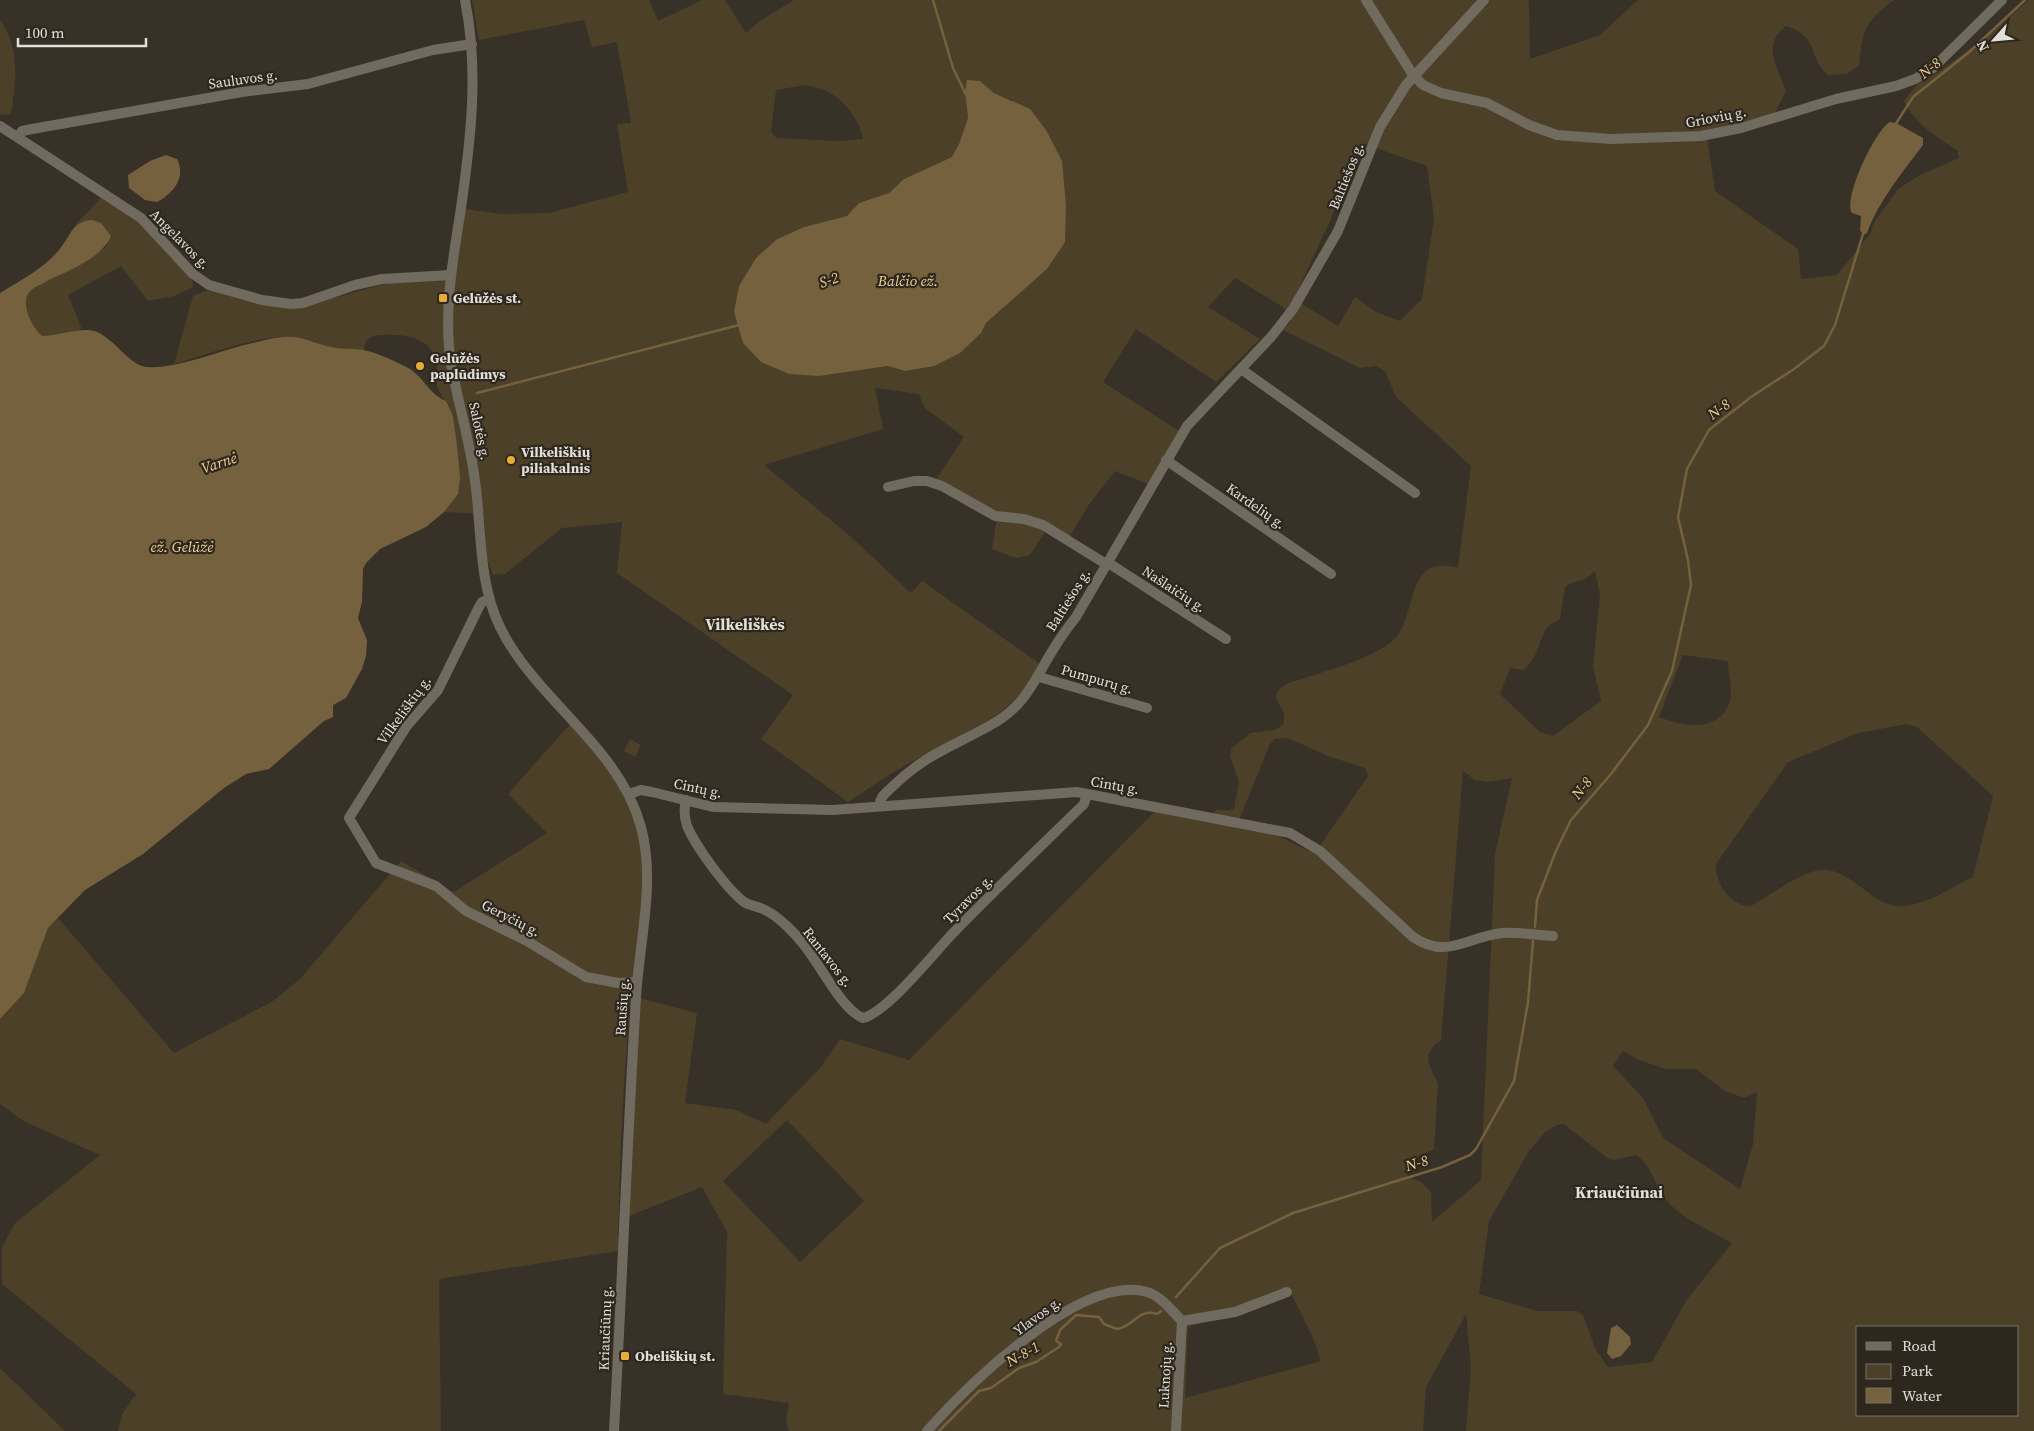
<svg xmlns="http://www.w3.org/2000/svg" width="2034" height="1431" viewBox="0 0 2034 1431" font-family="'Source Serif 4',serif">
	<style>
		.green { fill: #4d4028; fill-rule: evenodd }
		.water { fill: #76613e }
		.lines { fill: none; stroke-linecap: round; stroke-linejoin: round }
		.stream { stroke: #76613e; stroke-width: 2.5 }
		.street { stroke: #716a5f; stroke-width: 10 }
		.poi-dot { fill: #e7ac37; stroke: #2d271d; stroke-width: 2 }
		.labels { text-anchor: middle; stroke-width: 4.5; stroke-linejoin: round; paint-order: stroke }
		.street-label { font-size: 14px; fill: #e2ded8; stroke: #2d271d }
		.poi-label { font-size: 14px; font-weight: bold; fill: #e2ded8; stroke: #2d271d; text-anchor: start }
		.water-label { font-size: 15px; font-style: italic; fill: #f2ce92; stroke: #2d271d }
		.quarter-label { font-size: 16px; font-weight: bold; fill: #e2ded8; stroke: #2d271d }
	</style>
	<rect width="100%" height="100%" fill="#373127"/>
	<g class="green">
		<path d="M 472,0 L 649,0 L 658,21 L 702,0 L 725,0 L 746,33 L 760,21 L 794,0 L 1529,0 L 1530,59 L 1600,35 L 1638,0 L 1894,0 C 1865,22 1863,29 1859,65 L 1847,74 L 1828,75 C 1807,58 1821,37 1786,26 C 1761,45 1777,66 1786,91 L 1774,115 L 1706,130 L 1715,191 L 1798,249 L 1801,279 L 1837,275 L 1871,233 L 1873,224 L 1898,189 L 1920,175 L 1959,158 L 1957,150 C 1935,136 1916,124 1904,101 L 1918,83 L 1937,73 L 1985,38 L 2029,0 L 2034,0 L 2034,1431 L 1466,1431 L 1471,1367 L 1466,1314 L 1426,1387 L 1423,1431 L 789,1431 L 786,1421 L 789,1403 L 723,1394 L 727,1232 L 702,1187 L 629,1216 L 639,998 L 697,1013 L 685,1103 L 736,1110 L 766,1124 L 821,1067 L 840,1039 L 909,1060 L 1157,809 L 1207,823 C 1217,802 1218,814 1234,809 L 1239,782 L 1230,756 L 1231,749 L 1250,733 L 1275,730 L 1284,724 L 1284,713 L 1276,698 L 1277,692 L 1286,684 C 1312,675 1383,657 1398,635 C 1417,607 1408,553 1458,568 L 1471,466 L 1396,397 L 1385,371 L 1376,366 L 1360,368 L 1283,330 L 1291,321 L 1283,307 L 1235,278 L 1208,307 L 1260,339 L 1216,382 L 1136,329 L 1103,382 L 1179,431 L 1148,484 L 1115,471 L 1088,506 L 1070,536 L 1049,526 L 1030,555 L 1016,558 L 992,549 L 998,512 L 935,481 L 964,437 L 925,408 L 919,394 L 875,388 L 883,429 L 764,465 L 850,536 L 911,593 L 922,581 L 1040,664 C 1018,715 959,736 913,761 C 891,773 869,788 848,802 L 761,739 L 793,695 L 617,573 L 622,522 L 562,528 L 505,574 L 493,575 L 487,559 L 484,514 L 444,512 L 458,494 C 456,469 457,442 453,417 C 450,405 438,394 436,382 C 435,376 438,369 437,363 C 432,337 404,334 381,335 C 371,335 364,340 364,350 C 350,350 335,350 322,345 C 312,341 304,337 293,337 C 257,335 209,354 174,364 L 193,296 L 205,291 L 218,290 L 292,309 L 389,283 L 456,276 L 465,209 L 501,214 L 549,213 L 628,192 L 617,124 L 631,123 L 617,42 L 592,47 L 584,20 L 479,40 ZM 980,81 L 994,93 L 1012,100 L 1047,269 L 986,323 L 981,333 L 905,371 L 888,366 L 819,376 L 756,258 L 777,239 L 804,227 L 847,216 L 859,203 L 889,193 L 904,179 L 952,157 L 959,144 L 968,118 L 965,92 ZM 805,85 C 813,87 825,89 832,94 C 847,104 860,121 863,139 L 840,141 L 776,138 L 771,131 L 776,90 ZM 1365,144 L 1427,166 L 1434,218 L 1422,299 L 1400,321 L 1376,312 L 1355,297 L 1338,326 L 1294,299 ZM 1595,571 L 1600,594 L 1593,667 L 1601,701 L 1553,736 L 1540,732 L 1500,694 L 1510,668 L 1522,670 C 1540,660 1538,635 1550,625 C 1553,622 1557,622 1560,619 L 1565,587 C 1577,578 1582,584 1595,571 ZM 1683,655 L 1728,661 C 1728,672 1733,691 1730,701 C 1719,734 1683,726 1659,717 ZM 1907,724 L 1917,727 L 1993,796 L 1973,877 C 1952,887 1929,903 1906,906 C 1873,911 1852,866 1819,870 C 1798,874 1770,895 1751,906 C 1730,907 1715,883 1716,864 L 1788,762 L 1858,733 ZM 1288,738 L 1328,756 L 1365,768 L 1368,776 L 1317,850 L 1311,852 L 1276,835 L 1240,829 L 1239,820 L 1270,744 L 1274,739 ZM 1463,771 L 1475,780 L 1487,782 L 1512,778 L 1495,854 L 1481,1180 L 1432,1222 L 1431,1192 L 1421,1182 L 1408,1177 L 1405,1167 L 1415,1158 L 1434,1149 L 1438,1084 L 1429,1065 L 1428,1055 L 1434,1045 L 1441,1040 ZM 1623,1051 L 1639,1060 L 1665,1069 L 1696,1069 L 1725,1091 L 1744,1098 L 1757,1092 L 1753,1144 L 1740,1189 L 1663,1138 L 1643,1098 L 1613,1066 ZM 787,1120 L 864,1201 L 800,1262 L 723,1181 ZM 1564,1124 L 1606,1157 L 1614,1160 L 1636,1155 C 1653,1167 1652,1181 1664,1197 C 1680,1219 1708,1229 1732,1243 L 1686,1301 L 1652,1362 L 1608,1367 L 1596,1350 L 1583,1315 L 1577,1311 L 1537,1311 L 1479,1294 L 1489,1221 L 1529,1151 L 1546,1131 L 1557,1125 ZM 1292,1295 L 1314,1340 L 1321,1361 L 1185,1398 L 1188,1327 ZM 1858,1327 L 2018,1327 L 2018,1415 L 1858,1415 Z"/>
		<path d="M 0,20 C 20,48 16,82 11,114 L 0,115 Z"/>
		<path d="M 101,198 L 140,223 L 192,278 L 193,287 L 174,296 L 148,301 L 121,266 L 68,295 L 82,329 L 60,336 L 42,336 C 33,328 21,306 28,294 C 33,285 92,258 107,246 L 83,221 L 74,226 Z"/>
		<path d="M 571,723 C 598,756 627,786 637,828 C 651,882 635,950 630,1005 C 623,1086 619,1169 618,1251 L 439,1279 L 441,1431 L 118,1431 L 122,1414 L 136,1394 L 2,1284 L 2,1247 L 15,1223 L 100,1155 L 25,1122 L 0,1104 L 0,1019 L 24,993 L 48,928 L 58,918 L 174,1053 L 273,1001 L 300,979 L 401,861 L 454,892 L 547,833 L 508,794 Z"/>
		<path d="M 630,739 L 641,745 L 635,757 L 624,751 Z"/>
		<path d="M 0,1368 L 65,1431 L 0,1431 Z"/>
	</g>
	<g class="water">
		<path d="M 967,80 L 980,81 L 994,93 L 1030,109 L 1046,130 L 1062,161 L 1066,205 L 1065,242 L 1047,269 L 986,323 L 981,333 L 960,353 L 934,366 L 905,371 L 888,366 L 819,376 L 789,374 L 761,362 L 743,343 L 734,312 L 739,286 L 756,258 L 777,239 L 804,227 L 847,216 L 859,203 L 889,193 L 904,179 L 952,157 L 959,144 L 968,118 L 965,92 Z"/>
		<path d="M 1890,122 L 1896,123 L 1923,138 L 1923,145 C 1904,170 1878,202 1867,233 L 1863,235 L 1860,230 L 1861,216 L 1852,213 C 1843,198 1875,130 1890,122 Z"/>
		<path d="M 166,155 L 177,159 C 187,178 172,194 157,202 L 145,200 L 129,188 L 128,175 L 150,161 Z"/>
		<path d="M 92,220 L 101,223 L 111,236 C 101,259 69,270 47,281 C 41,285 31,288 28,294 C 21,306 33,328 42,336 C 60,336 82,326 97,332 C 114,339 130,365 146,367 C 180,369 222,349 257,342 C 268,339 283,336 294,337 C 305,338 313,342 323,345 C 337,350 350,348 364,350 C 378,353 397,362 410,369 C 425,379 428,393 446,401 L 453,416 L 458,454 L 460,479 L 458,494 L 444,512 L 426,527 L 380,549 L 366,563 L 363,569 L 362,602 L 358,618 L 367,640 L 366,656 L 362,669 L 346,698 L 333,705 L 333,717 L 324,721 L 269,769 L 246,774 L 224,788 L 143,854 L 85,890 L 48,928 L 24,993 L 0,1019 L 0,293 C 21,280 47,267 62,246 C 72,233 73,221 92,220 Z"/>
		<path d="M 1617,1325 L 1630,1337 L 1631,1344 L 1621,1356 L 1612,1359 L 1607,1353 L 1611,1328 Z"/>
	</g>
	<g class="lines">
		<g class="stream">
			<path d="M 933,0 L 953,68 L 966,95"/>
			<path d="M 1895,125 L 1913,97 L 1968,53 L 2025,0"/>
			<path d="M 477,393 L 739,325"/>
			<path d="M 1535,927 L 1537,900 L 1556,851 L 1571,820 L 1611,774 L 1648,725 L 1672,671 L 1691,585 L 1688,560 L 1678,517 L 1687,469 L 1709,430 L 1751,397 L 1794,369 L 1824,346 L 1835,325 L 1863,234"/>
			<path d="M 1176,1297 L 1220,1248 L 1293,1213 L 1442,1167 L 1470,1155 L 1476,1149 L 1514,1081 L 1528,1002 L 1533,941"/>
			<path d="M 939,1431 L 979,1391 L 991,1388 L 1019,1368 L 1036,1362 L 1059,1347 L 1061,1344 L 1056,1341 L 1060,1330 L 1076,1315 L 1099,1317 L 1104,1324 L 1117,1329 C 1134,1327 1137,1308 1157,1314 L 1161,1311"/>
		</g>
		<g class="street">
			<path d="M 465,0 C 479,70 471,138 461,208 C 453,260 443,311 451,364 C 458,403 470,441 475,481 C 482,530 478,582 500,627 C 536,701 619,745 641,827 C 656,883 639,942 636,998 C 627,1142 622,1287 614,1431"/>
			<path d="M 1366,0 L 1413,75 L 1423,85 L 1441,93 L 1487,103 L 1529,125 L 1557,135 L 1611,139 L 1701,136 L 1741,128 L 1836,99 L 1896,86 L 1915,79 L 1933,68 L 2002,0"/>
			<path d="M 0,126 L 141,218 L 193,274 L 209,285 L 262,300 L 291,304 L 303,303 L 355,285 L 382,279 L 451,275"/>
			<path d="M 18,137 L 22,131 L 32,129 L 242,92 L 308,84 L 433,50 L 472,44"/>
			<path d="M 1241,369 L 1415,493"/>
			<path d="M 1166,460 L 1331,574"/>
			<path d="M 888,487 L 914,481 L 927,481 L 942,486 L 995,516 L 1024,519 L 1043,525 L 1106,564"/>
			<path d="M 1107,562 L 1226,639"/>
			<path d="M 489,599 L 482,602 L 479,607 L 438,690 L 406,727 L 349,818 L 376,863 L 436,886 L 466,911 L 527,941 L 586,977 L 618,983 L 637,982"/>
			<path d="M 1039,677 L 1147,708"/>
			<path d="M 629,794 L 641,790 L 652,792 L 713,807 L 833,810 L 1077,792 L 1290,833 L 1320,851 L 1413,937 C 1447,960 1466,937 1502,933 C 1518,932 1536,935 1553,936"/>
			<path d="M 686,800 C 684,808 684,817 687,826 C 696,847 726,888 744,902 C 750,906 758,906 765,910 C 778,916 795,933 804,945 C 820,964 841,1009 863,1018 C 888,1012 936,950 956,930 C 998,887 1041,846 1084,804 L 1087,794"/>
			<path d="M 880,805 C 879,797 887,792 892,787 C 926,754 950,748 989,726 C 1028,705 1034,679 1056,645 C 1062,635 1069,626 1076,617 L 1187,426 L 1271,337 L 1293,309 L 1338,231 L 1380,127 L 1406,85 L 1484,0"/>
			<path d="M 1182,1321 L 1235,1312 L 1287,1292"/>
			<path d="M 927,1431 C 968,1385 1081,1273 1147,1292 C 1161,1296 1172,1311 1182,1321"/>
			<path d="M 1176,1431 L 1182,1321"/>
		</g>
	</g>
	<g class="poi-dot">
		<rect x="438" y="293" width="10" height="10" rx="2.5"/>
		<circle cx="420" cy="366" r="5"/>
		<circle cx="511" cy="460" r="5"/>
		<rect x="620" y="1351" width="10" height="10" rx="2.5"/>
	</g>
	<g class="labels">
		<g class="street-label">
			<text transform="translate(243 79) rotate(-8)" y="5">Sauluvos g.</text>
			<text transform="translate(1716 117) rotate(-11)" y="5">Griovių g.</text>
			<text transform="translate(1346 176) rotate(-68)" y="5">Baltiešos g.</text>
			<text transform="translate(180 239) rotate(45)" y="5">Angelavos g.</text>
			<text transform="translate(480 431) rotate(78)" y="5">Salotės g.</text>
			<text transform="translate(1256 506) rotate(35)" y="5">Kardelių g.</text>
			<text transform="translate(1174 589) rotate(33)" y="5">Našlaičių g.</text>
			<text transform="translate(1068 600) rotate(-58)" y="5">Baltiešos g.</text>
			<text transform="translate(1097 679) rotate(16)" y="5">Pumpurų g.</text>
			<text transform="translate(404 710) rotate(-54)" y="5">Vilkeliškių g.</text>
			<text transform="translate(1115 785) rotate(10)" y="5">Cintų g.</text>
			<text transform="translate(698 788) rotate(12)" y="5">Cintų g.</text>
			<text transform="translate(968 899) rotate(-45)" y="5">Tyravos g.</text>
			<text transform="translate(511 918) rotate(27)" y="5">Geryčių g.</text>
			<text transform="translate(828 957) rotate(52)" y="5">Rantavos g.</text>
			<text transform="translate(622 1007) rotate(-86)" y="5">Raušių g.</text>
			<text transform="translate(1037 1316) rotate(-36)" y="5">Ylavos g.</text>
			<text transform="translate(605 1328) rotate(-88)" y="5">Kriaučiūnų g.</text>
			<text transform="translate(1165 1375) rotate(-87)" y="5">Luknojų g.</text>
		</g>
		<g class="poi-label">
			<text x="453" y="303">Gelūžės st.</text>
			<text x="430" y="363">Gelūžės<tspan x="430" dy="16">paplūdimys</tspan></text>
			<text x="521" y="457">Vilkeliškių<tspan x="521" dy="16">piliakalnis</tspan></text>
			<text x="635" y="1361">Obeliškių st.</text>
		</g>
		<g class="water-label">
			<text transform="translate(1930 68) rotate(-39)" y="5">N-8</text>
			<text transform="translate(829 280) rotate(-20)" y="5">S-2</text>
			<text x="908" y="286">Balčio ež.</text>
			<text transform="translate(1719 409) rotate(-36)" y="5">N-8</text>
			<text transform="translate(219 463) rotate(-18)" y="5">Varnė</text>
			<text x="182" y="552">ež. Gelūžė</text>
			<text transform="translate(1582 788) rotate(-51)" y="5">N-8</text>
			<text transform="translate(1417 1163) rotate(-17)" y="5">N-8</text>
			<text transform="translate(1023 1354) rotate(-29)" y="5">N-8-1</text>
		</g>
		<g class="quarter-label">
			<text x="745" y="630">Vilkeliškės</text>
			<text x="1619" y="1198">Kriaučiūnai</text>
		</g>
	</g>
	<rect x="1856" y="1326" width="162" height="90" fill="#2d271d" stroke="#757068"/>
	<rect x="1866" y="1342" width="25" height="8" fill="#716a5f" stroke="#757068"/>
	<text x="1902" y="1351" font-size="15" fill="#e2ded8">Road</text>
	<rect x="1866" y="1364" width="25" height="15" fill="#4d4028" stroke="#757068"/>
	<text x="1902" y="1376" font-size="15" fill="#e2ded8">Park</text>
	<rect x="1866" y="1388" width="25" height="15" fill="#76613e" stroke="#757068"/>
	<text x="1902" y="1401" font-size="15" fill="#e2ded8">Water</text>
	<g transform="translate(1994 40) rotate(243)" stroke="#2d271d" stroke-width="4" paint-order="stroke">
	<path d="M0-4L9 19L0 12L-9 19Z" fill="#e2ded8"/>
	<text y="-8" font-size="14" font-weight="bold" text-anchor="middle" fill="#e2ded8">N</text>
	</g>
	<path d="M18 38v8h128v-8" fill="none" stroke="#e2ded8" stroke-width="2.5"/>
	<text x="25" y="38" font-size="15" fill="#e2ded8" stroke="#2d271d" stroke-width="4" paint-order="stroke">100 m</text>
</svg>
